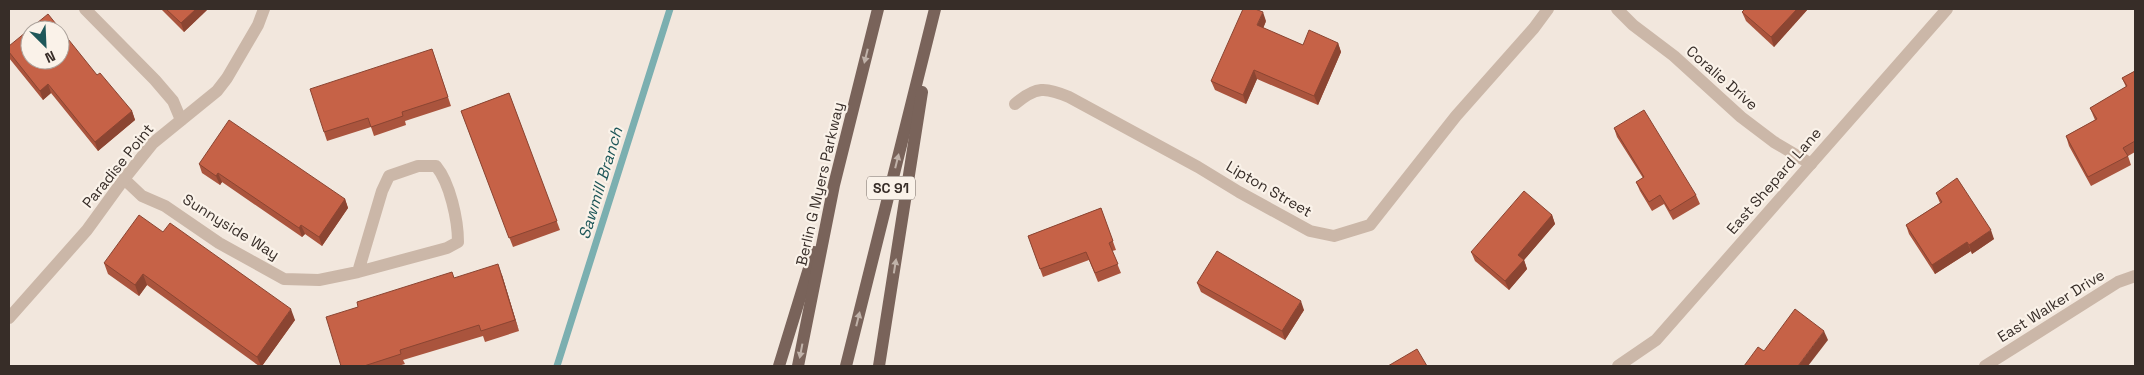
<svg xmlns="http://www.w3.org/2000/svg" width="2144" height="375" viewBox="0 0 2144 375" font-family="'Space Grotesk',sans-serif">
	<style>
		.lines { fill: none; stroke-linecap: round; stroke-linejoin: round }
		.stream { stroke: #7bafb0; stroke-width: 7 }
		.minor { stroke: #cbb7a8; stroke-width: 12 }
		.primary { stroke: #79635a; stroke-width: 12 }
		.wall { fill: #aa543d }
		.shaded-wall { fill: #8b4532 }
		.building { fill: #c66247; stroke: #8b4532; fill-rule: evenodd }
		.oneway { fill: #c0b2a9 }
		.labels { text-anchor: middle; stroke-width: 4.5; stroke-linejoin: round; paint-order: stroke }
		.shield { fill: #faf2e9; stroke: #726862; stroke-width: 1 }
		.shield-label { font-size: 14px; font-weight: bold; fill: #372d28 }
		.street-label { font-size: 15px; fill: #372d28; stroke: #faf2e9 }
		.water-label { font-size: 16px; font-style: italic; fill: #1e5759; stroke: #faf2e9 }
	</style>
	<rect width="100%" height="100%" fill="#f2e7dd"/>
	<g class="lines">
		<path class="stream" d="M 557,366 L 670,9"/>
		<g class="minor">
			<path d="M 85,9 L 155,80 L 173,101 L 181,120"/>
			<path d="M 1617,9 L 1633,25 L 1674,56 L 1741,117 L 1774,142 L 1811,164"/>
			<path d="M 1015,104 C 1036,86 1046,87 1069,97 L 1198,167 L 1239,192 L 1310,231 L 1334,236 L 1370,225 L 1456,116 L 1534,28 L 1548,9"/>
			<path d="M 124,179 L 142,196 L 165,206 L 219,243 L 284,279 L 319,280 L 358,272 L 447,248 L 458,242 C 458,220 450,183 436,166 L 418,166 L 389,176 L 382,191 L 358,272"/>
			<path d="M 9,318 L 87,230 L 124,179 L 153,143 L 217,91 L 227,78 L 258,25 L 264,9"/>
			<path d="M 1618,366 L 1656,340 L 1947,9"/>
			<path d="M 1985,366 L 2118,282 L 2135,276"/>
		</g>
		<g class="primary">
			<path d="M 779,366 L 814,252"/>
			<path d="M 798,366 L 834,185 L 878,9"/>
			<path d="M 846,366 L 935,9"/>
			<path d="M 879,366 L 922,92"/>
		</g>
	</g>
	<g class="wall">
		<path d="M 161,9 L 208,9 L 184,32 Z"/>
		<path d="M 1808,9 L 1774,47 L 1746,21 L 1742,12 Z"/>
		<path d="M 1266,21 L 1263,28 L 1303,45 L 1338,43 L 1341,52 L 1318,105 L 1257,79 L 1246,104 L 1215,90 L 1211,81 Z"/>
		<path d="M 9,46 L 97,75 L 132,111 L 135,120 L 98,151 L 51,93 L 43,100 L 9,58 Z"/>
		<path d="M 432,49 L 451,106 L 405,121 L 406,125 L 374,136 L 371,127 L 327,141 L 324,132 Z"/>
		<path d="M 2135,71 L 2135,152 L 2128,156 L 2131,165 L 2091,186 L 2069,146 L 2066,136 L 2095,120 L 2090,108 L 2126,87 L 2122,78 Z"/>
		<path d="M 509,93 L 560,230 L 513,247 L 461,111 Z"/>
		<path d="M 1614,128 L 1696,195 L 1700,204 L 1673,220 L 1664,204 L 1652,211 L 1640,191 L 1636,182 L 1643,178 L 1617,137 Z"/>
		<path d="M 199,164 L 345,199 L 348,208 L 322,246 L 305,234 L 302,237 L 222,182 L 220,185 L 202,173 Z"/>
		<path d="M 1936,193 L 1994,239 L 1972,254 L 1971,251 L 1935,274 L 1909,234 L 1906,225 L 1940,203 Z"/>
		<path d="M 1101,208 L 1116,250 L 1112,251 L 1121,273 L 1098,282 L 1089,260 L 1043,277 L 1028,236 Z"/>
		<path d="M 1552,215 L 1555,224 L 1524,260 L 1527,269 L 1509,290 L 1475,261 L 1471,252 Z"/>
		<path d="M 163,232 L 295,320 L 262,366 L 259,366 L 147,285 L 139,296 L 108,274 L 104,263 Z"/>
		<path d="M 502,275 L 519,331 L 485,342 L 483,336 L 403,360 L 405,364 L 398,366 L 341,366 L 454,278 Z"/>
		<path d="M 1197,283 L 1304,310 L 1285,340 L 1201,292 Z"/>
	</g>
	<g class="shaded-wall">
		<path d="M 196,9 L 208,9 L 184,32 L 181,23 Z"/>
		<path d="M 1797,9 L 1808,9 L 1774,47 L 1771,37 Z"/>
		<path d="M 1263,12 L 1266,21 L 1261,34 L 1257,25 Z"/>
		<path d="M 1338,43 L 1341,52 L 1318,105 L 1314,96 Z"/>
		<path d="M 1254,70 L 1257,79 L 1246,104 L 1243,95 Z"/>
		<path d="M 48,84 L 51,93 L 43,100 L 40,91 Z"/>
		<path d="M 132,111 L 135,120 L 98,151 L 95,142 Z"/>
		<path d="M 218,173 L 222,182 L 220,185 L 216,176 Z"/>
		<path d="M 345,199 L 348,208 L 322,246 L 319,237 Z"/>
		<path d="M 1552,215 L 1555,224 L 1524,260 L 1527,269 L 1509,290 L 1505,281 L 1518,255 Z"/>
		<path d="M 301,225 L 305,234 L 302,237 L 299,228 Z"/>
		<path d="M 1991,230 L 1994,239 L 1972,254 L 1969,245 Z"/>
		<path d="M 1967,242 L 1971,251 L 1935,274 L 1932,265 Z"/>
		<path d="M 498,264 L 502,275 L 519,331 L 515,320 Z"/>
		<path d="M 143,274 L 147,285 L 139,296 L 135,285 Z"/>
		<path d="M 1301,301 L 1304,310 L 1285,340 L 1282,331 Z"/>
		<path d="M 291,309 L 295,320 L 262,366 L 261,366 L 257,357 Z"/>
		<path d="M 1824,331 L 1828,340 L 1808,366 L 1798,366 Z"/>
	</g>
	<g class="building">
		<path d="M 166,9 L 196,9 L 181,23 Z"/>
		<path d="M 1243,9 L 1255,9 L 1263,12 L 1257,25 L 1303,45 L 1309,30 L 1338,43 L 1314,96 L 1254,70 L 1243,95 L 1211,81 Z"/>
		<path d="M 1745,9 L 1797,9 L 1771,37 L 1742,12 Z"/>
		<path d="M 48,14 L 97,75 L 100,73 L 132,111 L 95,142 L 48,84 L 40,91 L 9,52 L 9,46 ZM 30,30 L 60,30 L 60,60 L 30,60 Z"/>
		<path d="M 432,49 L 448,97 L 402,112 L 403,116 L 371,127 L 368,118 L 324,132 L 310,89 Z"/>
		<path d="M 2135,71 L 2135,141 L 2123,148 L 2128,156 L 2088,177 L 2066,136 L 2097,119 L 2090,108 L 2127,86 L 2122,78 Z"/>
		<path d="M 509,93 L 557,221 L 509,238 L 461,111 Z"/>
		<path d="M 1644,110 L 1696,195 L 1670,211 L 1660,195 L 1649,202 L 1636,182 L 1644,177 L 1614,128 Z"/>
		<path d="M 229,120 L 345,199 L 319,237 L 301,225 L 299,228 L 218,173 L 216,176 L 199,164 Z"/>
		<path d="M 1957,178 L 1991,230 L 1969,245 L 1967,242 L 1932,265 L 1906,225 L 1942,202 L 1936,193 Z"/>
		<path d="M 1524,191 L 1552,215 L 1518,255 L 1524,260 L 1505,281 L 1471,252 Z"/>
		<path d="M 1101,208 L 1113,241 L 1109,243 L 1118,264 L 1095,273 L 1086,252 L 1040,269 L 1028,236 Z"/>
		<path d="M 139,215 L 163,232 L 170,223 L 291,309 L 257,357 L 143,274 L 135,285 L 104,263 Z"/>
		<path d="M 1217,251 L 1301,301 L 1282,331 L 1197,283 Z"/>
		<path d="M 498,264 L 515,320 L 481,331 L 479,325 L 400,350 L 401,354 L 364,366 L 341,366 L 326,317 L 358,307 L 357,302 L 452,272 L 454,278 Z"/>
		<path d="M 1795,309 L 1824,331 L 1798,366 L 1744,366 L 1758,347 L 1764,351 Z"/>
		<path d="M 1417,349 L 1427,366 L 1388,366 Z"/>
	</g>
	<defs><path id="oneway-solid" d="M-6-.8H1V-3.2L6.5 0L1 3.2V.8H-6Z" transform="scale(1.25)"/></defs>
	<g class="oneway">
		<use href="#oneway-solid" transform="translate(866 56) rotate(104)"/>
		<use href="#oneway-solid" transform="translate(897 161) rotate(-76)"/>
		<use href="#oneway-solid" transform="translate(895 266) rotate(-81)"/>
		<use href="#oneway-solid" transform="translate(858 319) rotate(-76)"/>
		<use href="#oneway-solid" transform="translate(801 351) rotate(101)"/>
	</g>
	<g class="labels">
		<rect class="shield" x="867" y="176.5" width="48" height="23" rx="4"/>
		<g class="shield-label">
			<text x="891" y="193">SC 91</text>
		</g>
		<g class="street-label">
			<text transform="translate(1722 78) rotate(41)" y="5">Coralie Drive</text>
			<text transform="translate(118 166) rotate(-51)" y="5">Paradise Point</text>
			<text transform="translate(1774 181) rotate(-49)" y="5">East Shepard Lane</text>
			<text transform="translate(820 184) rotate(-77)" y="5">Berlin G Myers Parkway</text>
			<text transform="translate(1269 189) rotate(30)" y="5">Lipton Street</text>
			<text transform="translate(231 227) rotate(32)" y="5">Sunnyside Way</text>
			<text transform="translate(2051 306) rotate(-32)" y="5">East Walker Drive</text>
		</g>
		<g class="water-label">
			<text transform="translate(600 183) rotate(-73)" y="6">Sawmill Branch</text>
		</g>
	</g>
	<rect width="2144" height="375" fill="none" stroke="#372d28" stroke-width="20"/>
	<g transform="translate(45 45) rotate(156)"><circle r="24" fill="#faf2e9" stroke="#aca39c"/>
	<path d="M0-4L9 19L0 12L-9 19Z" fill="#1e5759"/>
	<text y="-8" font-size="14" font-weight="bold" text-anchor="middle" fill="#372d28">N</text>
	</g>
</svg>
